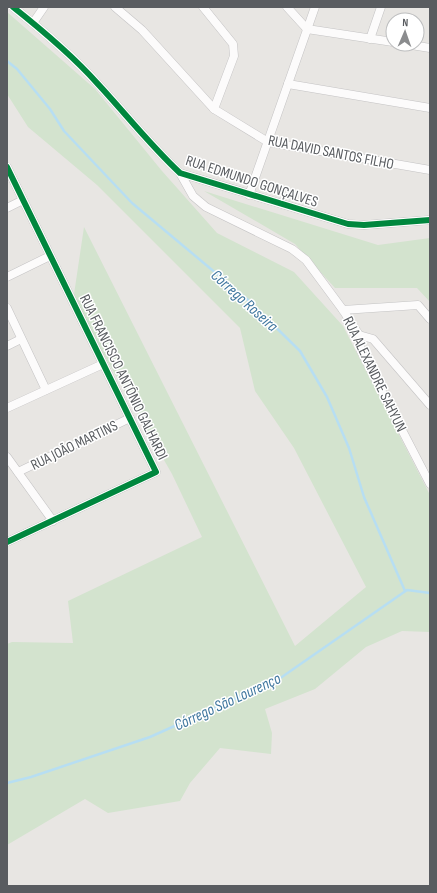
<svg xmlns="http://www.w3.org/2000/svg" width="437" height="893" viewBox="0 0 437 893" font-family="'Sofia Sans Condensed',sans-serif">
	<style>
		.green { fill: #d3e3ce }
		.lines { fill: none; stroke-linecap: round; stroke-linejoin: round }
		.stream { stroke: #b7def2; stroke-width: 2.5 }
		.minor-casing { stroke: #c4c3c4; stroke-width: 9 }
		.minor { stroke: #fcfbfb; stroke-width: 8 }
		.cycleway-casing { stroke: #fff; stroke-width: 8 }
		.cycleway { stroke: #00873e; stroke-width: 6 }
		.labels { text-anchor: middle; stroke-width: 3; stroke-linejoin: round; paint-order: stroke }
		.street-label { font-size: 15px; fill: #595c60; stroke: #fff }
		.water-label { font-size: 16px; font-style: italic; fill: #40779f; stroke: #fff }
	</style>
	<rect width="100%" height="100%" fill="#e8e6e3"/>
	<g class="green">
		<path d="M 7,12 L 95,89 L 162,171 L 217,233 L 294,272 L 343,326 L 430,495 L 430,632 L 402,631 L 366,647 L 315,689 L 265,709 L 272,733 L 271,754 L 220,748 L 190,783 L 180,801 L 108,813 L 85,799 L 7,845 L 7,644 L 12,642 L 73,643 L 68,601 L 202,537 L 172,474 L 73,301 L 84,227 L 295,646 L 366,587 L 294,448 L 255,391 L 240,328 L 97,185 L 28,127 L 7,94 Z"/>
		<path d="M 204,191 L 378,245 L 430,238 L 430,302 L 417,288 L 335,288 L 295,244 Z"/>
	</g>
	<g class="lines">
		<g class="stream">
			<path d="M 7,61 L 17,69 L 50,109 L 64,131 L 132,203 L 248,300 L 300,351 L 327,397 L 349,448 L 364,497 L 405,591"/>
			<path d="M 7,783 L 31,777 L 150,737 L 279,679 L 407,590 L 430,593"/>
		</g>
		<defs>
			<g id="minor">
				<path d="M 13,7 C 42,30 72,55 97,83 C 125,113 150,145 180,173 L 348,224 L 364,225 L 430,220"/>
				<path d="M 115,7 L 142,30 L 214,109 L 268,142 L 430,170"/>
				<path d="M 203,7 L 233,44 L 234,56 L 214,109"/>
				<path d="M 287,7 L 307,29 L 393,42"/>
				<path d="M 33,23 L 44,7"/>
				<path d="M 370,39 L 381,7"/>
				<path d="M 405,44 L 430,48"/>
				<path d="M 288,84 L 430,108"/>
				<path d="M 7,167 L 156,472 L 7,542"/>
				<path d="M 180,173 L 193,196 L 206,207 L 292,249 L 306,260 L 343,310 L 359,335 L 361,351 L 430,484"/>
				<path d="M 249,195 L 315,7"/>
				<path d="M 7,208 L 23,200"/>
				<path d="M 7,277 L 50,256"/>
				<path d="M 7,308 L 46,390"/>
				<path d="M 343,310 L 418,305 L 430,319"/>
				<path d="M 359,335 L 373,339 L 430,405"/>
				<path d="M 7,346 L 21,339"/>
				<path d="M 7,408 L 103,364"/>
				<path d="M 7,457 L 53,521"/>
				<path d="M 18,472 L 130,418"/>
			</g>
		</defs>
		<use href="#minor" class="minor-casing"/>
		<use href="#minor" class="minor"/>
		<defs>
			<g id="cycleway">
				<path d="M 13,7 C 42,30 72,55 97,83 C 125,113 150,145 180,173 L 348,224 L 364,225 L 430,220"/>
				<path d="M 7,167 L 156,472 L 7,542"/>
			</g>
		</defs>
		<use href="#cycleway" class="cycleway-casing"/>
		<use href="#cycleway" class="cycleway"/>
	</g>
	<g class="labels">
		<g class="street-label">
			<text transform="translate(331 152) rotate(11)" y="5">RUA DAVID SANTOS FILHO</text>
			<text transform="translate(252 181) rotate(18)" y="5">RUA EDMUNDO GONÇALVES</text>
			<text transform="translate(375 374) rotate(64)" y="5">RUA ALEXANDRE SAHYUN</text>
			<text transform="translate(124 377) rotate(64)" y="5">RUA FRANCISCO ANTÔNIO GALHARDI</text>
			<text transform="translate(74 445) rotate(-26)" y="5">RUA JOÃO MARTINS</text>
		</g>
		<g class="water-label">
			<text transform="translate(245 300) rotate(42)" y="6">Córrego Roseira</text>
			<text transform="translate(227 701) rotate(-25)" y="6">Córrego São Lourenço</text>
		</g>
	</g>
	<rect width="437" height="893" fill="none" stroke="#595c60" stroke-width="16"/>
	<g transform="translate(405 32) rotate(2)"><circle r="19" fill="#ffffff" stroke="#bdbebf"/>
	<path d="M0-3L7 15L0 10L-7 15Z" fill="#8b8c8e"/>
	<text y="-6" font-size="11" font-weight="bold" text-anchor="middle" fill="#595c60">N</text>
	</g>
</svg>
